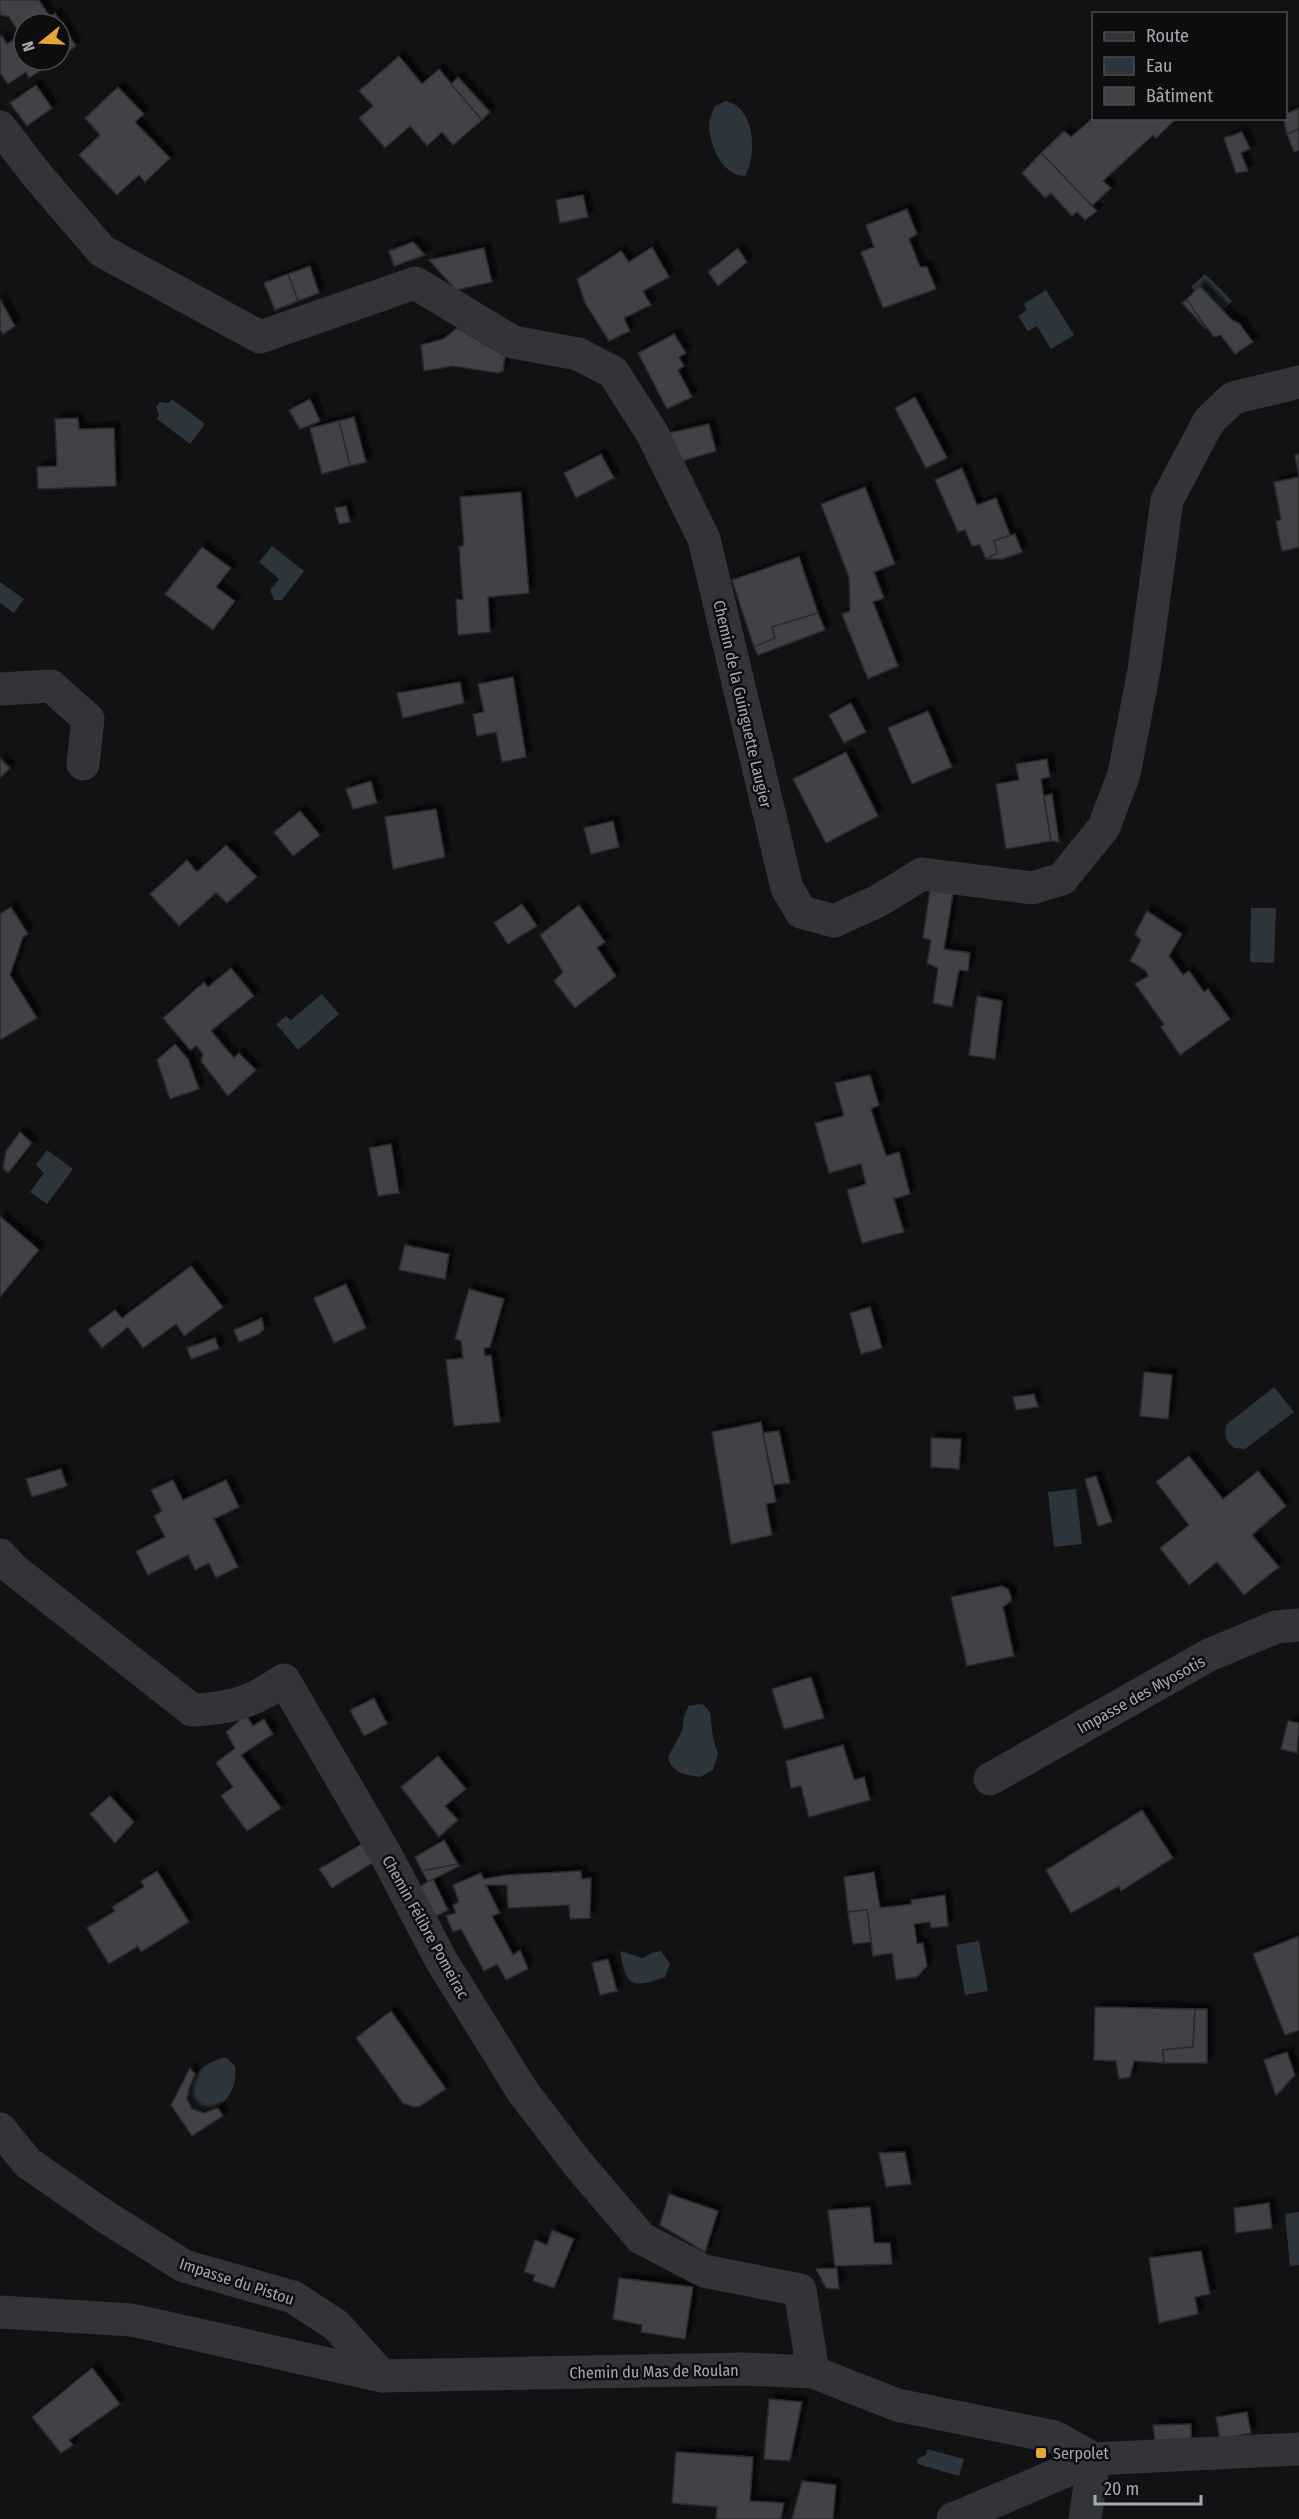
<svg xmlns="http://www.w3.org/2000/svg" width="1299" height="2519" viewBox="0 0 1299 2519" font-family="'Fira Sans Condensed',sans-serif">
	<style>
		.water { fill: #2c353b }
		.building { fill: #414246; stroke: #2c2c2f; stroke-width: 1.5; filter: url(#shadow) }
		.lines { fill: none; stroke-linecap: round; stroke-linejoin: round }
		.minor { stroke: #333438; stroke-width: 33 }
		.poi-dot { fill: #e4a839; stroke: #0d0d0e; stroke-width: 2 }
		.labels { text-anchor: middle; stroke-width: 5; stroke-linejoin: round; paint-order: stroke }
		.street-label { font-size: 16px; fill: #a4a9b3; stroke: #0d0d0e }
		.poi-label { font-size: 16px; fill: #a4a9b3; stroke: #0d0d0e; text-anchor: start }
	</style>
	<defs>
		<filter id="shadow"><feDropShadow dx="5.5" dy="-5.5" stdDeviation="1.5" flood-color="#0009"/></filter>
	</defs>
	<rect width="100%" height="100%" fill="#121214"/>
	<g class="water">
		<path d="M 725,101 C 755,106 758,155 745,176 C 722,175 710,147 709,125 C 709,120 713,112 714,107 Z"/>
		<path d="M 1205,274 L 1232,301 L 1219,315 L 1191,287 Z"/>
		<path d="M 1046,290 L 1074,335 L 1051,349 L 1037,326 L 1028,331 L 1018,316 L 1027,310 L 1024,304 Z"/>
		<path d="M 172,399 L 205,424 L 190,444 L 157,419 L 159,415 L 156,407 L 160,402 L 169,403 Z"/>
		<path d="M 272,546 L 304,571 L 282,600 L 274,600 L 270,590 L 279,579 L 259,562 Z"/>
		<path d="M 0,582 L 24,599 L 14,613 L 0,603 Z"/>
		<path d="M 1251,908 L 1276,908 L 1274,963 L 1250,962 Z"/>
		<path d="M 322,994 L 339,1014 L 298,1050 L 276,1024 L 286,1016 L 291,1020 Z"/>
		<path d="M 47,1150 L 73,1169 L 47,1204 L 30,1192 L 44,1173 L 36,1165 Z"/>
		<path d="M 1274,1387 L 1294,1412 L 1245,1449 L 1234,1448 C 1225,1440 1224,1437 1226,1425 Z"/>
		<path d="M 1076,1489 L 1082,1544 L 1054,1547 L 1048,1492 Z"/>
		<path d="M 699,1704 L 704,1705 L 710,1712 L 713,1738 L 718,1754 L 713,1770 L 700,1777 C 686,1775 671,1773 668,1757 L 682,1731 L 684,1716 L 689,1706 Z"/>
		<path d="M 979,1941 L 988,1991 L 965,1995 L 956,1945 Z"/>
		<path d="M 620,1951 L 643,1958 L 651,1953 L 661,1951 L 670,1964 L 665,1977 C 630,1990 626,1985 620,1951 Z"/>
		<path d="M 222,2058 L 227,2058 L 235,2066 C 239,2092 219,2117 192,2109 C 180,2083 199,2065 222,2058 Z"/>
		<path d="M 1299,2212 L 1299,2265 L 1290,2266 L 1285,2214 Z"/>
		<path d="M 927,2449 L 964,2459 L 959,2476 L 918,2464 L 917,2459 L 926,2455 Z"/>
	</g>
	<g class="building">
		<path d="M 0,0 L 39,0 L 50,17 L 55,13 L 76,46 L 60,57 L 60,24 L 24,24 L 24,60 L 56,60 L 29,78 L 26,72 L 8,84 L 0,73 L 0,37 L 2,36 L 7,44 L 21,35 L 9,17 L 0,15 Z"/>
		<path d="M 399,56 L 422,84 L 439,69 L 482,120 L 453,145 L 442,132 L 427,146 L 410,126 L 385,148 L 359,118 L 373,106 L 359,91 Z"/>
		<path d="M 458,77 L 490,112 L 482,120 L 451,84 Z"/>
		<path d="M 36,85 L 52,108 L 27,126 L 10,103 Z"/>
		<path d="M 118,87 L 144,114 L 135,122 L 170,158 L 145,182 L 139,175 L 117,195 L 79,155 L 100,135 L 85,118 Z"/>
		<path d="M 1299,108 L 1299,129 L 1287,134 L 1283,118 L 1286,118 L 1286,114 Z"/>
		<path d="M 1094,117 L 1177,118 L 1156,138 L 1153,135 L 1103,181 L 1111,188 L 1092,206 L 1041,153 L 1064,131 L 1071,137 Z"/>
		<path d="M 1299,129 L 1299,150 L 1294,152 L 1287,134 Z"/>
		<path d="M 1242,132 L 1250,149 L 1241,153 L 1248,171 L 1236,173 L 1224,138 Z"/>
		<path d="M 1041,153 L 1095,209 L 1097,211 L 1085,220 L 1077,212 L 1072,216 L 1051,193 L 1045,198 L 1022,173 Z"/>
		<path d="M 583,195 L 588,217 L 560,223 L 556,200 Z"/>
		<path d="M 907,209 L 917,234 L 909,239 L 920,267 L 927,267 L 936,289 L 883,308 L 861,252 L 874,247 L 866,225 Z"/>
		<path d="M 413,242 L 425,255 L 394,266 L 389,251 Z"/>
		<path d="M 652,247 L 669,277 L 643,291 L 651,305 L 624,318 L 630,331 L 609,341 L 585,303 L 577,279 L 621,251 L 629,262 Z"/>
		<path d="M 484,248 L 492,282 L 456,290 L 429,260 Z"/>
		<path d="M 738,248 L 747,262 L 718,286 L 708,272 Z"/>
		<path d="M 310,266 L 319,293 L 298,301 L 288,274 Z"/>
		<path d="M 288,274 L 298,301 L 275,310 L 264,283 Z"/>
		<path d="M 1200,286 L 1232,320 L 1239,323 L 1253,342 L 1235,354 L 1221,335 L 1214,337 L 1186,300 Z"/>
		<path d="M 0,299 L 15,326 L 3,334 L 0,329 Z"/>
		<path d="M 1186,300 L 1188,301 L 1206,329 L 1182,303 Z"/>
		<path d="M 457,328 L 505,356 L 503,371 L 498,373 L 453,366 L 424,371 L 421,345 L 443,339 Z"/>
		<path d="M 674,334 L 686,353 L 679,357 L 684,366 L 678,370 L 692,397 L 667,409 L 638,353 Z"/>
		<path d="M 915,397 L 947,458 L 926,468 L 895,408 Z"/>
		<path d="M 310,399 L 320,421 L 300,429 L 289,410 Z"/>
		<path d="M 354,417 L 366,462 L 350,466 L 339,421 Z"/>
		<path d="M 78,418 L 79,429 L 114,428 L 116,486 L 38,489 L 37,467 L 57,466 L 55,419 Z"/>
		<path d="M 339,421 L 350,466 L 322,474 L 310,428 Z"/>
		<path d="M 709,424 L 716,451 L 679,462 L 669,433 Z"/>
		<path d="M 601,454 L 614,478 L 576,498 L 564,473 Z"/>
		<path d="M 1299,454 L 1299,547 L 1282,551 L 1276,521 L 1281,520 L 1274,482 L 1299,477 L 1295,455 Z"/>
		<path d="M 962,468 L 977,505 L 996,498 L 1010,535 L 994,541 L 998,553 L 986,559 L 980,545 L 972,546 L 965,530 L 958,532 L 935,480 Z"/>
		<path d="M 865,487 L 895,564 L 874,572 L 884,598 L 873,602 L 898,666 L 868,679 L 842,614 L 850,611 L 849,577 L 821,504 Z"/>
		<path d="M 521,492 L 529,593 L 488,597 L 490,632 L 458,635 L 456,599 L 463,600 L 459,547 L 464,545 L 460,497 Z"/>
		<path d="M 346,506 L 350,522 L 339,524 L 335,508 Z"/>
		<path d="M 1015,534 L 1022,552 L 1003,559 L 986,559 L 998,553 L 994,541 Z"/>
		<path d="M 202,547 L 231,568 L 216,587 L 235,601 L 213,630 L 165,594 Z"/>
		<path d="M 799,557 L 818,613 L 772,627 L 775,638 L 754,647 L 732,580 Z"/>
		<path d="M 818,613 L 825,630 L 758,655 L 754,647 L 775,638 L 772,627 Z"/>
		<path d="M 513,677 L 526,757 L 502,762 L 496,732 L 477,736 L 473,714 L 484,712 L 478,684 Z"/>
		<path d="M 460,682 L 464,703 L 403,718 L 397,693 Z"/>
		<path d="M 851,703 L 866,732 L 844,743 L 829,715 Z"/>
		<path d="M 928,711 L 952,767 L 912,784 L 888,728 Z"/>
		<path d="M 846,752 L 878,816 L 826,843 L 793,779 Z"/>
		<path d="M 0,758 L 10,768 L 0,778 Z"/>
		<path d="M 1047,759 L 1050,777 L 1041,779 L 1051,841 L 1006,849 L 996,784 L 1019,780 L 1016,764 Z"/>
		<path d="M 371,781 L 377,803 L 353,809 L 346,789 Z"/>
		<path d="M 1052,794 L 1059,842 L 1051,841 L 1044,796 Z"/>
		<path d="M 436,809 L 445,857 L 393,869 L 385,817 Z"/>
		<path d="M 300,811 L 320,835 L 293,856 L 274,832 Z"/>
		<path d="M 613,821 L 619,847 L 591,854 L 584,828 Z"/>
		<path d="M 226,845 L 257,877 L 227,903 L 216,893 L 179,926 L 150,894 L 187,860 L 197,872 Z"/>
		<path d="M 930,890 L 953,894 L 944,949 L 970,953 L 968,971 L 959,970 L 952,1007 L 933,1003 L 938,968 L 927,963 L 931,940 L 923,938 Z"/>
		<path d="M 522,904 L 537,926 L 508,944 L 494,923 Z"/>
		<path d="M 579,905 L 605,942 L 597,948 L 616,976 L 575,1008 L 554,981 L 563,972 L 540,935 Z"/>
		<path d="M 11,907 L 28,934 L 23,937 L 10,975 L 37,1018 L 0,1040 L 0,914 Z"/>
		<path d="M 1147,911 L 1182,934 L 1169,956 L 1183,975 L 1189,971 L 1204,992 L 1208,989 L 1230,1019 L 1180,1055 L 1161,1027 L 1164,1024 L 1135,984 L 1148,976 L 1145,970 L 1130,961 L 1141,940 L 1135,934 Z"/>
		<path d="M 231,968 L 254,996 L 211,1031 L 234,1058 L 239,1053 L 256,1070 L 228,1096 L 201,1061 L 203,1054 L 197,1046 L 190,1050 L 163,1018 L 204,982 L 208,987 Z"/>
		<path d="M 977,996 L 1002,1001 L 995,1059 L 969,1055 Z"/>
		<path d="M 175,1044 L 188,1059 L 199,1089 L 170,1099 L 157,1060 Z"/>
		<path d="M 870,1075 L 879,1105 L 871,1109 L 886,1156 L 899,1152 L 910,1194 L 894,1199 L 904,1232 L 862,1243 L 847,1190 L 866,1184 L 861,1164 L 829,1173 L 815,1123 L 844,1116 L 835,1083 Z"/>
		<path d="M 20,1132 L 32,1143 L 8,1173 L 3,1168 L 6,1151 Z"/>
		<path d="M 391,1144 L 399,1193 L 378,1196 L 369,1148 Z"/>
		<path d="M 0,1216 L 39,1250 L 0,1297 Z"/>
		<path d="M 405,1245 L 449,1254 L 445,1279 L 399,1270 Z"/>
		<path d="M 191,1266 L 223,1307 L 184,1336 L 176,1324 L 143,1348 L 128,1327 L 102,1348 L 88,1330 L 115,1310 L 122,1318 Z"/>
		<path d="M 346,1284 L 366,1328 L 334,1343 L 314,1298 Z"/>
		<path d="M 469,1289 L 504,1299 L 490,1347 L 484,1348 L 485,1356 L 491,1355 L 500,1422 L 454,1426 L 446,1360 L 463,1358 L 461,1341 L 455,1339 Z"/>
		<path d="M 870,1307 L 882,1348 L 861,1354 L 850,1313 Z"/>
		<path d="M 262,1318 L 264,1329 L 259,1334 L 239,1342 L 234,1330 Z"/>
		<path d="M 215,1338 L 219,1349 L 191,1359 L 187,1348 Z"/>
		<path d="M 1144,1372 L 1172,1375 L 1168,1419 L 1140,1416 Z"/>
		<path d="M 1034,1394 L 1038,1407 L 1016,1410 L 1013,1397 Z"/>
		<path d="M 761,1422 L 776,1502 L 766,1504 L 772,1535 L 731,1544 L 712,1432 Z"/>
		<path d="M 779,1431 L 790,1483 L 774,1485 L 763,1433 Z"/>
		<path d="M 931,1438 L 961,1439 L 959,1469 L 931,1467 Z"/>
		<path d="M 1189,1456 L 1223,1499 L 1258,1471 L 1286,1506 L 1252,1535 L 1279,1567 L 1244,1595 L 1217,1562 L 1189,1585 L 1160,1548 L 1189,1525 L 1156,1482 Z"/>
		<path d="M 61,1469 L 67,1486 L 32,1497 L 26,1479 Z"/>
		<path d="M 1096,1476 L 1112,1522 L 1098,1526 L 1085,1479 Z"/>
		<path d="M 173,1480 L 183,1500 L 226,1480 L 239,1507 L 214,1519 L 238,1567 L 216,1578 L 209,1563 L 195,1570 L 188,1555 L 148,1575 L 136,1551 L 165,1537 L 154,1516 L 162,1511 L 151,1490 Z"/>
		<path d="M 1002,1586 L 1008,1589 L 1011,1596 L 1011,1601 L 1003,1607 L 1014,1656 L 967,1666 L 951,1597 Z"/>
		<path d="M 811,1677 L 824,1718 L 784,1729 L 772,1689 Z"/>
		<path d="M 374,1698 L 387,1724 L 364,1736 L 350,1710 Z"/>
		<path d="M 246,1715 L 253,1726 L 264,1719 L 273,1734 L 241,1755 L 281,1808 L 247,1831 L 221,1796 L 233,1787 L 216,1763 L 235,1748 L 226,1732 Z"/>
		<path d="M 1288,1721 L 1299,1723 L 1297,1753 L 1281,1749 Z"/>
		<path d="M 843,1745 L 854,1780 L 864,1777 L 870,1800 L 809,1817 L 801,1786 L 791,1788 L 786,1761 Z"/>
		<path d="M 438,1756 L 466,1789 L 445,1806 L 458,1820 L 439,1837 L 401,1787 Z"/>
		<path d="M 110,1796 L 134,1822 L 115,1843 L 90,1814 Z"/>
		<path d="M 1142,1810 L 1173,1858 L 1121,1891 L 1119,1886 L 1071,1913 L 1046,1870 Z"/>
		<path d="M 444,1840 L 458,1864 L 422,1871 L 415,1857 Z"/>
		<path d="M 365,1842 L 374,1862 L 332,1888 L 319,1869 Z"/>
		<path d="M 458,1864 L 459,1866 L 428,1882 L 422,1871 Z"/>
		<path d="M 157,1871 L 189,1922 L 141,1952 L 138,1946 L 109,1964 L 87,1928 L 115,1911 L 112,1907 L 144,1887 L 141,1881 Z"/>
		<path d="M 581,1871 L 582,1879 L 591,1878 L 590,1918 L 570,1919 L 569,1905 L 508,1908 L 507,1885 L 486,1885 L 500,1913 L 492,1916 L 513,1955 L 520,1950 L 528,1969 L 506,1980 L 497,1964 L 484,1971 L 461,1929 L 453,1932 L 446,1916 L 456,1913 L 453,1905 L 459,1902 L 453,1885 L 481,1873 L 484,1879 L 507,1875 Z"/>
		<path d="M 874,1872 L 880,1908 L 912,1904 L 911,1900 L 945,1895 L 948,1926 L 931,1928 L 930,1922 L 914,1924 L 917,1944 L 923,1943 L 927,1966 L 917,1977 L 896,1980 L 892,1953 L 873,1956 L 867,1910 L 848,1912 L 844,1877 Z"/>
		<path d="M 433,1879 L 448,1910 L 435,1917 L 419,1887 Z"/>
		<path d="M 867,1910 L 871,1942 L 853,1944 L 848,1912 Z"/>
		<path d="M 1299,1936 L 1299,2030 L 1285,2035 L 1253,1954 Z"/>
		<path d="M 608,1959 L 617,1991 L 600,1995 L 592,1963 Z"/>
		<path d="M 1095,2007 L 1195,2009 L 1193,2047 L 1163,2050 L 1164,2063 L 1134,2061 L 1130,2077 L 1119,2079 L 1116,2061 L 1094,2060 Z"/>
		<path d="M 1195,2009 L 1207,2009 L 1207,2063 L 1164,2063 L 1163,2050 L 1193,2047 Z"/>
		<path d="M 391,2011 L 446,2089 L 420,2106 L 414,2107 L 403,2103 L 356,2038 Z"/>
		<path d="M 1287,2052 L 1295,2075 L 1276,2096 L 1264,2060 Z"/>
		<path d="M 190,2068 L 195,2074 L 189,2088 L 187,2099 L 192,2109 L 204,2113 L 218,2108 L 223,2116 L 192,2136 L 171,2105 Z"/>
		<path d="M 905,2152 L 911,2184 L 886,2187 L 879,2153 Z"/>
		<path d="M 669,2194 L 718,2211 L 705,2252 L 660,2225 Z"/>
		<path d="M 1269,2203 L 1272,2228 L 1236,2233 L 1234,2208 Z"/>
		<path d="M 870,2207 L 874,2243 L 890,2243 L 892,2264 L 835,2266 L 828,2210 Z"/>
		<path d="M 552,2230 L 574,2239 L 554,2288 L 533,2281 L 535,2275 L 524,2272 L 535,2240 L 547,2245 Z"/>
		<path d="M 1201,2251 L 1210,2294 L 1195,2297 L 1198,2314 L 1159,2323 L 1149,2258 Z"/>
		<path d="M 837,2268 L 839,2289 L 826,2288 L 816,2269 Z"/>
		<path d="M 619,2278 L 693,2287 L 685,2339 L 641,2332 L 642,2325 L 613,2319 Z"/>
		<path d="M 92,2368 L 120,2404 L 69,2440 L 73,2445 L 61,2453 L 32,2417 Z"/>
		<path d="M 769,2399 L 802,2402 L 790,2461 L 764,2459 Z"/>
		<path d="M 1247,2412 L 1251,2433 L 1220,2439 L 1216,2417 Z"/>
		<path d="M 1191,2424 L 1191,2442 L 1155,2440 L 1153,2425 Z"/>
		<path d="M 676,2452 L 753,2457 L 750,2501 L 784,2503 L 781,2519 L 716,2519 L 717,2507 L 672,2503 Z"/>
		<path d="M 802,2481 L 836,2485 L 833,2519 L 792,2519 Z"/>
	</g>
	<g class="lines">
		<g class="minor">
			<path d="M 0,127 L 36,174 L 102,251 L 260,337 L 415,283 L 513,342 L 578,354 L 613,372 L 652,433 L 704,539 L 787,888 L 801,912 L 834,921 L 878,901 L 922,874 L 1032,888 L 1062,879 L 1104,827 L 1124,774 L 1144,670 L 1167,500 L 1209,421 L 1233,398 L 1299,382"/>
			<path d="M 0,689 L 51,686 L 88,719 L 83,764"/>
			<path d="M 0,1555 L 13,1569 L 192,1710 C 233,1708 250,1703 284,1680 L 386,1855 L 441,1960 L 523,2092 L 578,2164 L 641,2238 L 704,2271 L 800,2290 L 813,2372"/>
			<path d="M 990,1779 L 1209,1655 L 1276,1627 L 1299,1625"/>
			<path d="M 0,2129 L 28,2163 L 103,2215 L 184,2266 L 293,2297 L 336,2325 L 382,2376"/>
			<path d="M 0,2312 L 132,2320 L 382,2376 L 744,2369 L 813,2372 L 897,2405 L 1055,2437 L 1094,2459 L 1299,2449"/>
			<path d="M 953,2519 L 1094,2459"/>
			<path d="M 1085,2519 L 1094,2459"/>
		</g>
	</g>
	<rect class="poi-dot" x="1035" y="2447" width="12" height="12" rx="3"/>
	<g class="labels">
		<g class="street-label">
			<text transform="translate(743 704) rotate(77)" y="6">Chemin de la Guinguette Laugier</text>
			<text transform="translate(1141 1694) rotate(-29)" y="6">Impasse des Myosotis</text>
			<text transform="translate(426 1927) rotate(61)" y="6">Chemin Félibre Pomeirac</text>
			<text transform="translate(237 2281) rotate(18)" y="6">Impasse du Pistou</text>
			<text transform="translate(654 2371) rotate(-1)" y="6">Chemin du Mas de Roulan</text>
		</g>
		<g class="poi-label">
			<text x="1053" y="2459">Serpolet</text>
		</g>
	</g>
	<rect x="1092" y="12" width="195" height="108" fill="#0d0d0e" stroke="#494b50" stroke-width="1.5"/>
	<rect x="1104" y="32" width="30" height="9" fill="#333438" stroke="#494b50" stroke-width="1.5"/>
	<text x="1146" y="42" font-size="18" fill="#a4a9b3">Route</text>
	<rect x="1104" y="57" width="30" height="18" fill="#2c353b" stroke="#494b50" stroke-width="1.5"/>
	<text x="1146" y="72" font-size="18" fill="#a4a9b3">Eau</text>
	<rect x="1104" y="87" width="30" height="18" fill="#414246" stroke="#494b50" stroke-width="1.5"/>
	<text x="1146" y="102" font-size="18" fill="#a4a9b3">Bâtiment</text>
	<g transform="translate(42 42) rotate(252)"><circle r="28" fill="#0d0d0e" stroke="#494b50" stroke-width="1.5"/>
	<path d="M0-4.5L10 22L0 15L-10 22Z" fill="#e4a839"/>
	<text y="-9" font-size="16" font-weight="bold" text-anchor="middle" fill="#a4a9b3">N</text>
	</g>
	<path d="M1095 2495v9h106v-9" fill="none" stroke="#a4a9b3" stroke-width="3"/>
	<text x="1104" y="2495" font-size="18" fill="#a4a9b3" stroke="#0d0d0e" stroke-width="4.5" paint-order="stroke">20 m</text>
</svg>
